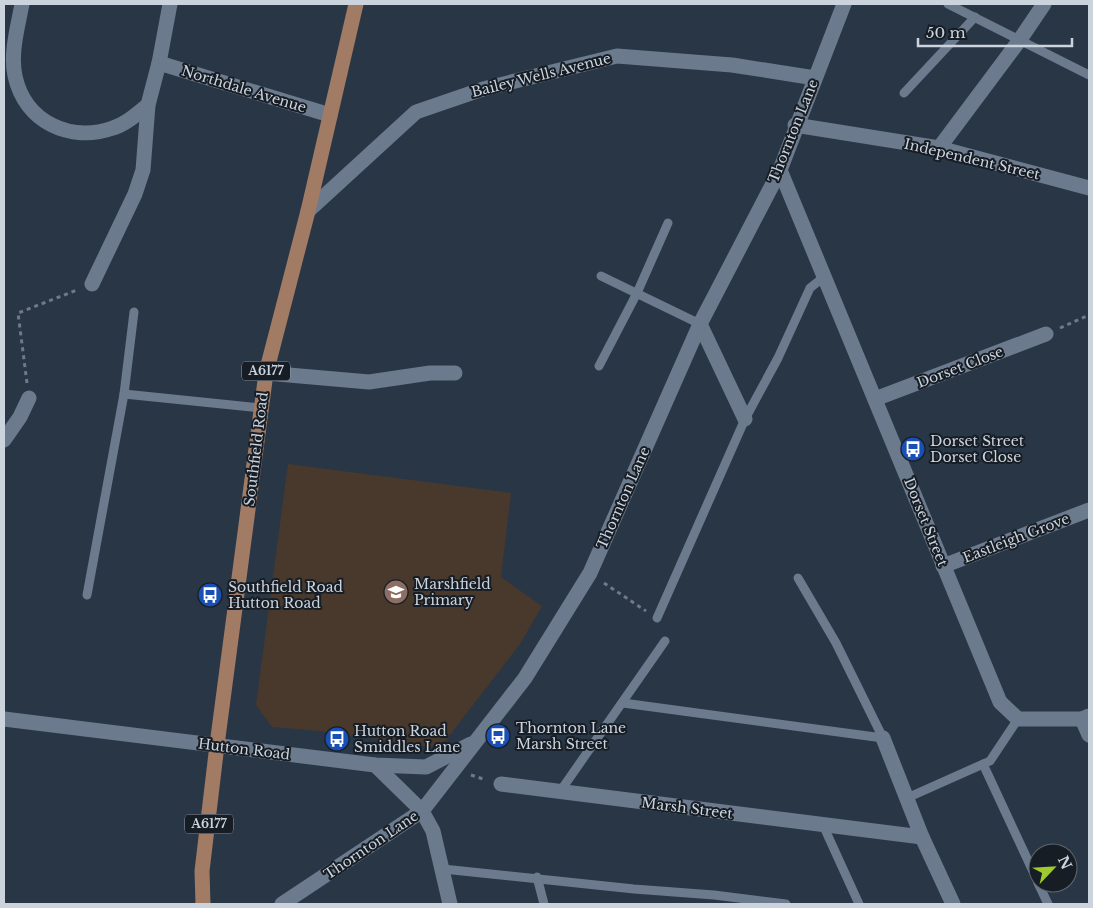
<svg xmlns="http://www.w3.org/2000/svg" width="1093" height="908" viewBox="0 0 1093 908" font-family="'Libre Baskerville',serif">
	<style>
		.education { fill: #49392d }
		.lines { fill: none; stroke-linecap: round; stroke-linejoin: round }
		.path { stroke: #6f7a88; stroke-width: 3; stroke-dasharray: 4 4; stroke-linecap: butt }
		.lane { stroke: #6b7a8c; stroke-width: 9 }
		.street { stroke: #6b7a8c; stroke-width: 15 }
		.primary { stroke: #a17b63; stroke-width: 15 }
		.labels { text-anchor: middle; stroke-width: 4; stroke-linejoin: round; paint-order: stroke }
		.shield { fill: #171d25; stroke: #959ca6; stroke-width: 1 }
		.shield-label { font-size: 12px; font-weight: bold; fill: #cbd3dd }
		.street-label { font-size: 14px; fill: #cbd3dd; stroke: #171d25 }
		.poi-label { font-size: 14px; fill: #cbd3dd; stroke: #171d25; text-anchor: start }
	</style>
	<rect width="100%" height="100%" fill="#293646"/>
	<path class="education" d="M 288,464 L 511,493 L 501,577 L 542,606 L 520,644 L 446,740 L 430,747 L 320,731 L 272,727 L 256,705 Z"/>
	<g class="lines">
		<g class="path">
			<path d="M 1060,328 L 1089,315"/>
			<path d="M 27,383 L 18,313 L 77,290"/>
			<path d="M 604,583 L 646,611"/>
			<path d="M 471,775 L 486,780"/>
		</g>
		<g class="lane">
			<path d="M 948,4 L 1089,75"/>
			<path d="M 904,93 L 975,17"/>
			<path d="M 601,276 L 700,324"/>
			<path d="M 134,312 L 124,394 L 261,408"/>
			<path d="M 599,366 L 637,293 L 668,223"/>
			<path d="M 798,578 L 836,643 L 883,738"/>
			<path d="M 87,595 L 124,394"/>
			<path d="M 657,618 L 745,419 L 778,358 L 810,288 L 824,277"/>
			<path d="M 623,703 L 883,738"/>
			<path d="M 983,764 L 1038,882"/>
			<path d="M 559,793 L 665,641"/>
			<path d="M 907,798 L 990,761 L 1018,719"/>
			<path d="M 823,825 L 859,904"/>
			<path d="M 443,869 L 634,889 L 714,895 L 786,904"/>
			<path d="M 537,877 L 544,904"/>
			<path d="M 1038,883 L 1048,904"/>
		</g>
		<g class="street">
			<path d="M 22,4 C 18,26 10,53 15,76 C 25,122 70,143 113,128 C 126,124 137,114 148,105"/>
			<path d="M 159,63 L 330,115"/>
			<path d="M 795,125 L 939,148 L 1089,188"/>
			<path d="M 939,148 L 1019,41 L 1044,4"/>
			<path d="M 780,170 L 1000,702 L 1018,719 L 1082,719 L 1089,716"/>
			<path d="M 308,211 L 416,112 L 483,89 L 617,56 L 732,65 L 815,78"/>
			<path d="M 92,284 L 135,194 L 143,170 L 148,105 L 159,63 L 170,4"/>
			<path d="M 700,324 L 745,419"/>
			<path d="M 266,373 L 369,382 L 430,373 L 455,373"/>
			<path d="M 875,399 L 1046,334"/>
			<path d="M 4,440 L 20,417 L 29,398"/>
			<path d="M 943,566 L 1089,510"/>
			<path d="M 4,719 L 375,765 L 426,767 L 471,744"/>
			<path d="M 1082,719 L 1089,735"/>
			<path d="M 883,738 L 922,837 L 953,904"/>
			<path d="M 375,765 L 422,811 L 433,831 L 450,904"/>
			<path d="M 501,784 L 922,837"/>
			<path d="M 282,904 L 422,811 L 525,678 L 590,573 L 700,324 L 780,170 L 844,4"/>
		</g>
		<path class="primary" d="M 203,904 L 202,871 L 217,745 L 266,373 L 308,211 L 356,4"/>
	</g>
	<defs>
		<symbol id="bus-disc" viewBox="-11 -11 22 22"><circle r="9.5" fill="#1a4fb4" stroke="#171d25"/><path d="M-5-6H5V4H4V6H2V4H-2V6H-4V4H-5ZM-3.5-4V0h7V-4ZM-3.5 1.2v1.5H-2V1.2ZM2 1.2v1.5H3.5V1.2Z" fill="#fff"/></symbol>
		<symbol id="school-disc" viewBox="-11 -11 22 22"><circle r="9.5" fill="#8d6e63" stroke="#171d25"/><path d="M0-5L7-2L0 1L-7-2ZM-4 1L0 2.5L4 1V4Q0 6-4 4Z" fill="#fff"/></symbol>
	</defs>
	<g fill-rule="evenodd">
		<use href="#bus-disc" x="899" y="435" width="28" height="28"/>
		<use href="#school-disc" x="382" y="578" width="28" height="28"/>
		<use href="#bus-disc" x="196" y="581" width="28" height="28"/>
		<use href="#bus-disc" x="484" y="722" width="28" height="28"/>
		<use href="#bus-disc" x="323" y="725" width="28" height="28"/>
	</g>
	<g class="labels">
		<g class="shield">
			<rect x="242" y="361.5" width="48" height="19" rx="4"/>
			<rect x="185" y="814.5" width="48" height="19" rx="4"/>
		</g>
		<g class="shield-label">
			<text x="266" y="375">A6177</text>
			<text x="209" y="828">A6177</text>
		</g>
		<g class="street-label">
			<text transform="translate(541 75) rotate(-14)" y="5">Bailey Wells Avenue</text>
			<text transform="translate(244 89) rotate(17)" y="5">Northdale Avenue</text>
			<text transform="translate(793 131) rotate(-68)" y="5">Thornton Lane</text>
			<text transform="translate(972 159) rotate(13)" y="5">Independent Street</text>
			<text transform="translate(960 367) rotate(-21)" y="5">Dorset Close</text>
			<text transform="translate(256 449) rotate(-83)" y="5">Southfield Road</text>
			<text transform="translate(623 498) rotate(-66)" y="5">Thornton Lane</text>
			<text transform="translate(926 522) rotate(68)" y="5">Dorset Street</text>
			<text transform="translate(1016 538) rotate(-21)" y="5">Eastleigh Grove</text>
			<text transform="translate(244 749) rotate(7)" y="5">Hutton Road</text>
			<text transform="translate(687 808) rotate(7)" y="5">Marsh Street</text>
			<text transform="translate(371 845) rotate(-34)" y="5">Thornton Lane</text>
		</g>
		<g class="poi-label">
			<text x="930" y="446">Dorset Street<tspan x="930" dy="16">Dorset Close</tspan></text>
			<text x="414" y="589">Marshfield<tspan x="414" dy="16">Primary</tspan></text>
			<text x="228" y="592">Southfield Road<tspan x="228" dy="16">Hutton Road</tspan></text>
			<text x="516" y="733">Thornton Lane<tspan x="516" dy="16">Marsh Street</tspan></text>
			<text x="354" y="736">Hutton Road<tspan x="354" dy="16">Smiddles Lane</tspan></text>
		</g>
	</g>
	<rect width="1093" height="908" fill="none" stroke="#cbd3dd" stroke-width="10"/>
	<g transform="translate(1053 868) rotate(65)"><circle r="24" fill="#171d25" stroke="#5f666f"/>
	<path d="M0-4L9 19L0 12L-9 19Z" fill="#9eca2f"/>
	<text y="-8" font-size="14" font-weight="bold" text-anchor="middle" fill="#cbd3dd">N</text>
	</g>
	<path d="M918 38v8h154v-8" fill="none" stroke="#cbd3dd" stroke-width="2.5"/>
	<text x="926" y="38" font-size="15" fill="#cbd3dd" stroke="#171d25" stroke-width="4" paint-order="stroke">50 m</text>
</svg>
